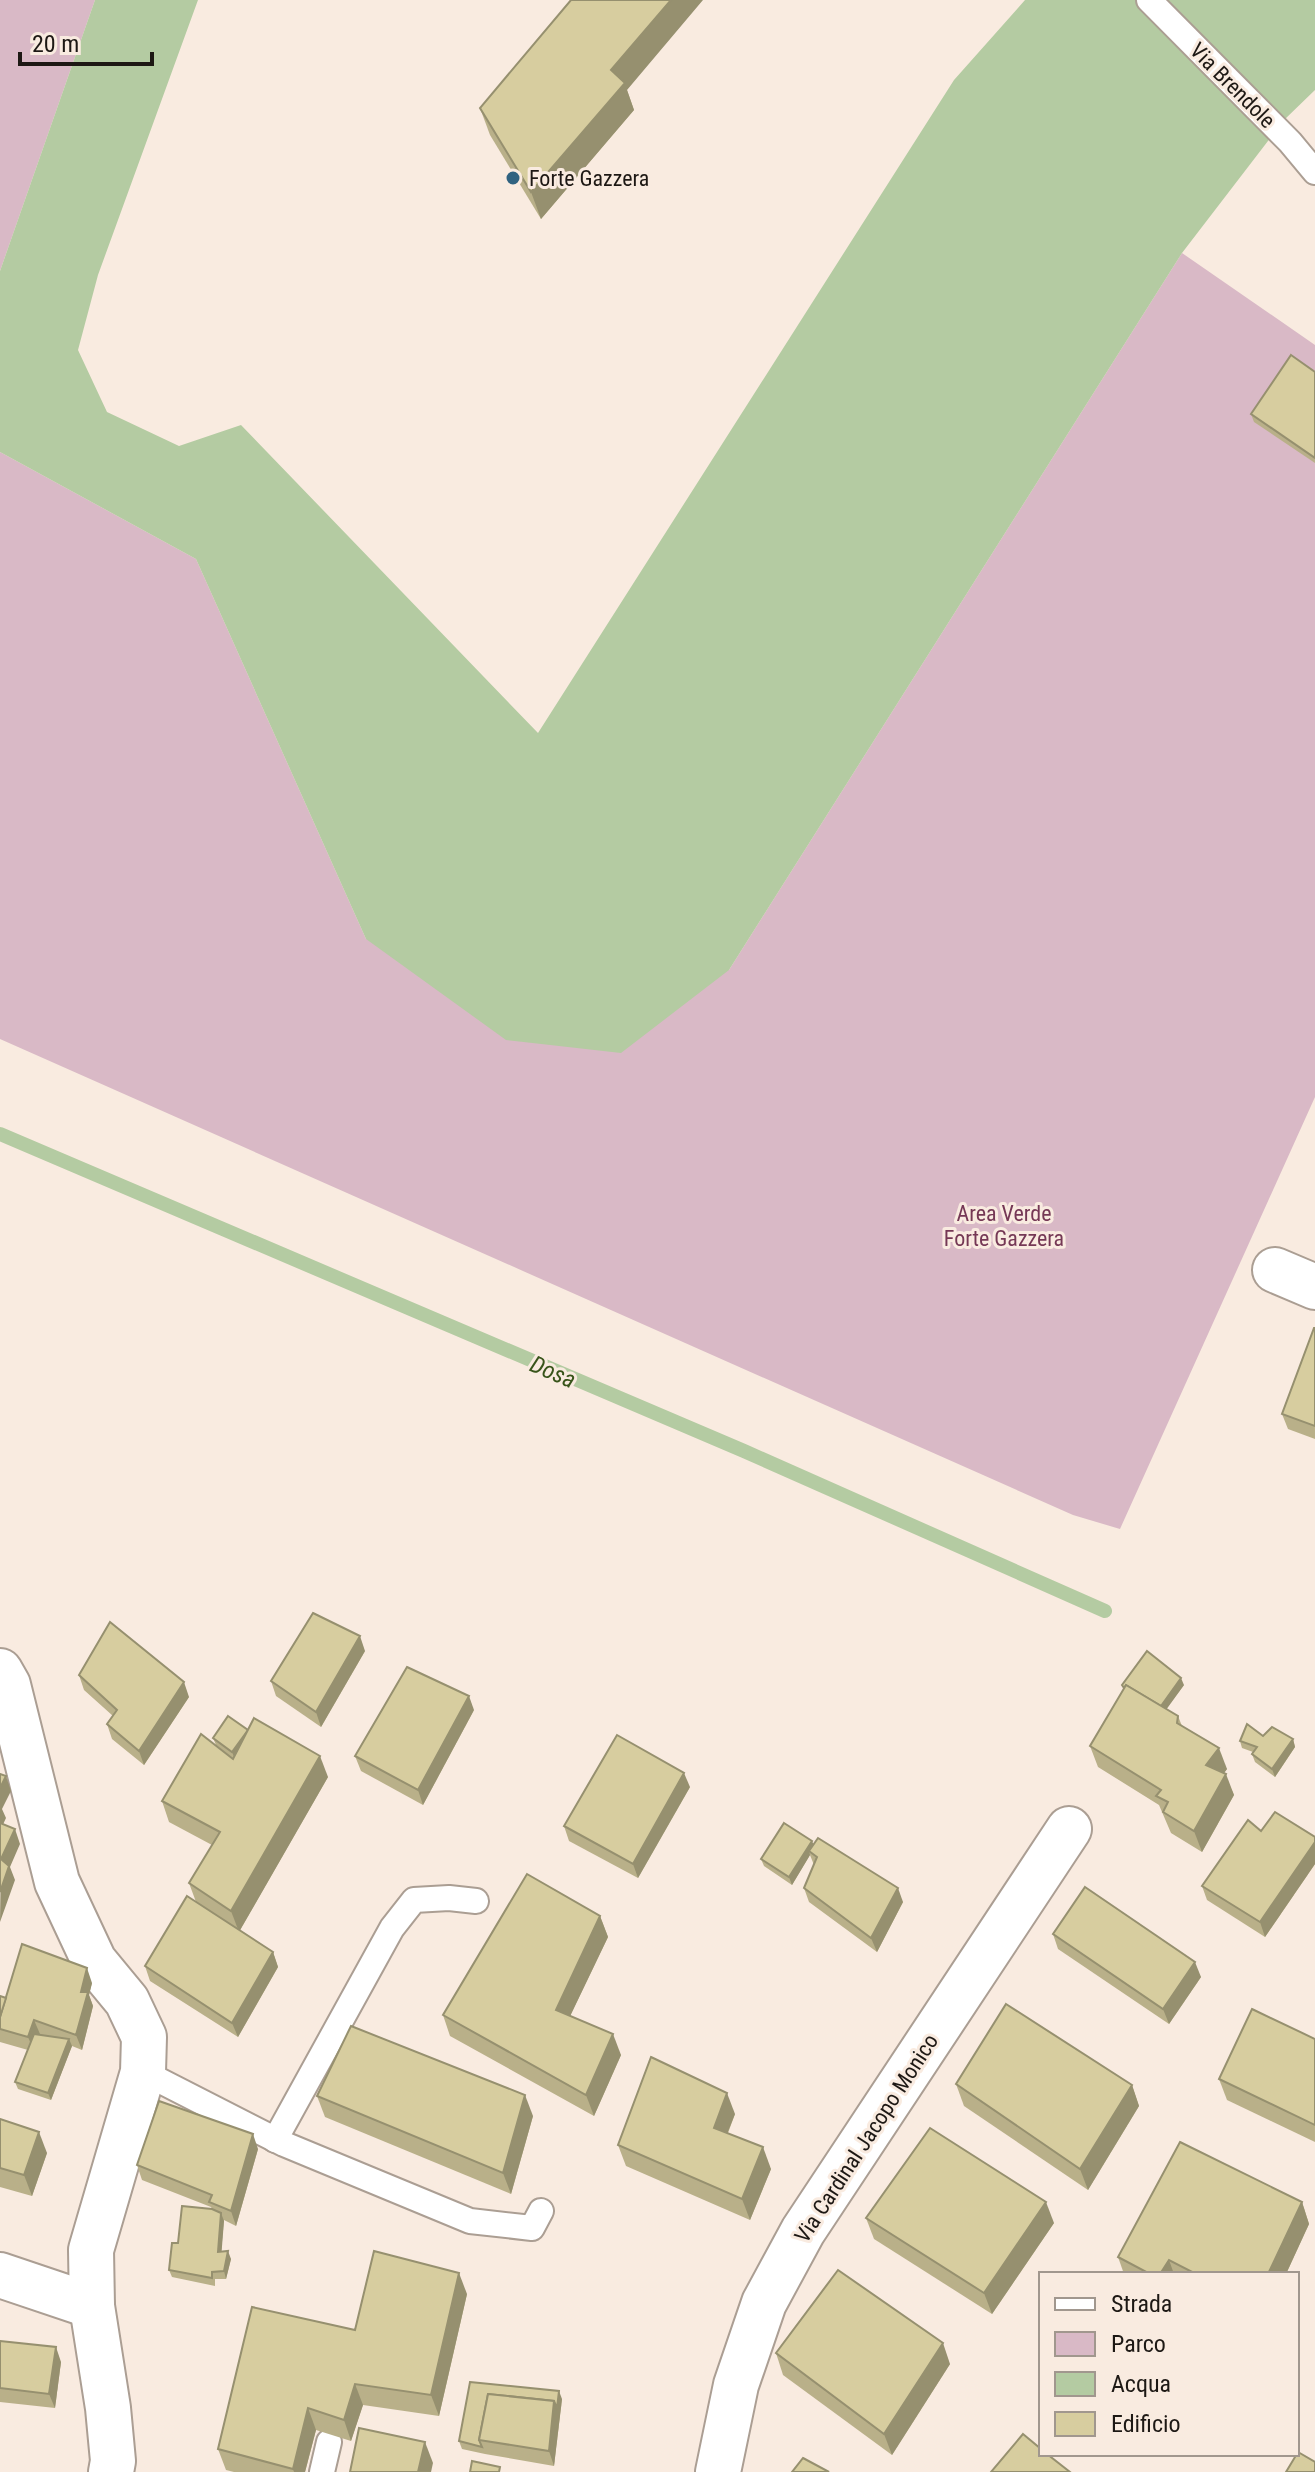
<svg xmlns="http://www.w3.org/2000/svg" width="1315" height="2472" viewBox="0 0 1315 2472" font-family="'Roboto Condensed',sans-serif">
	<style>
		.green { fill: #d9b9c6 }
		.water { fill: #b4cba2 }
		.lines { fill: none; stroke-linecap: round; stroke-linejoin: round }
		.stream { stroke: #b4cba2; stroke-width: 14 }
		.lane-casing { stroke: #ab9e93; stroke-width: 28 }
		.street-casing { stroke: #ab9e93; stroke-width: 48 }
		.lane { stroke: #fff; stroke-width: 24 }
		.street { stroke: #fff; stroke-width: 44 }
		.wall { fill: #b9b089 }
		.shaded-wall { fill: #96906f }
		.building { fill: #d7cd9f; stroke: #96906f; stroke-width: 2 }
		.poi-dot { fill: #306280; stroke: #f9ebe0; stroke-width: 3 }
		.labels { text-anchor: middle; stroke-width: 6; stroke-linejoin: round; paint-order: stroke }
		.street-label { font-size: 22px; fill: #1d1814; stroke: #f9ebe0 }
		.poi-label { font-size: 22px; fill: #1d1814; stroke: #f9ebe0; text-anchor: start }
		.park-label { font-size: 22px; fill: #753855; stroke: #f9ebe0 }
		.water-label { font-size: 24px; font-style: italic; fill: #38541a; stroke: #f9ebe0 }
	</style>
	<rect width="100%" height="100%" fill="#f9ebe0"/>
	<g class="green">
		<path d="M 0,0 L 95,0 L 0,271 Z"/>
		<path d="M 1182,253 L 1315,345 L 1315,1097 L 1120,1529 L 1073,1515 L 0,1039 L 0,452 L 196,559 L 366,939 L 729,970 Z"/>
	</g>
	<path class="water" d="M 95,0 L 198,0 L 98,275 L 78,350 L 107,412 L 179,446 L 241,425 L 538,733 L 954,80 L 1025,0 L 1315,0 L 1315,90 L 1284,120 L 1182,253 L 729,970 L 621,1053 L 506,1040 L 366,939 L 196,559 L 0,452 L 0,271 Z"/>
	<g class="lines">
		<path class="stream" d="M 0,1134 L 744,1451 L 1105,1611"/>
		<defs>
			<g id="lane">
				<path d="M 1149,0 L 1290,142 L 1315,172"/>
				<path d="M 143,2072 L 284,2144 L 470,2221 L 532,2228 L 541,2211"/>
				<path d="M 275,2140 L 392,1928 L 414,1900 L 449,1898 L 476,1901"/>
				<path d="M 322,2472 L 329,2442"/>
			</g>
			<g id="street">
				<path d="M 1275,1270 L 1315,1287"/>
				<path d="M 0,1671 L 8,1685 L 57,1882 L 94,1961 L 127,2001 L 144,2037 L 143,2072 L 91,2250 L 92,2306 L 108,2408 L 113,2461 L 111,2472"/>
				<path d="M 0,2275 L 92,2306"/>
				<path d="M 718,2472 L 736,2385 L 764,2303 L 803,2231 L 1069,1829"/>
			</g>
		</defs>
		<use href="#lane" class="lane-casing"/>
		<use href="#street" class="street-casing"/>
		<use href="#lane" class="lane"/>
		<use href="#street" class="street"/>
	</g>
	<g class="wall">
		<path d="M 627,90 L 634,110 L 541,219 L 490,135 L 480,108 Z"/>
		<path d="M 1315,372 L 1315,463 L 1254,422 L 1251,414 Z"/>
		<path d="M 1315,1328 L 1315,1439 L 1288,1429 L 1282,1414 Z"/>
		<path d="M 365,1651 L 321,1727 L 276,1696 L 271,1681 Z"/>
		<path d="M 79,1675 L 189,1697 L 144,1765 L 112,1739 L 107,1724 L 113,1716 L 84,1690 Z"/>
		<path d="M 1122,1685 L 1184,1685 L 1166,1709 L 1178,1716 L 1182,1726 L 1227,1769 L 1224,1773 L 1234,1795 L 1202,1852 L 1171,1833 L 1159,1805 L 1098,1767 L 1090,1746 L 1124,1689 Z"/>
		<path d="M 474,1710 L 423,1805 L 361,1771 L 355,1756 Z"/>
		<path d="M 248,1730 L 328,1777 L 240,1930 L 273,1952 L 278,1967 L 238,2037 L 150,1981 L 145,1966 L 196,1902 L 189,1883 L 212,1845 L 169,1822 L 162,1801 L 233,1759 L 216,1745 L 213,1738 Z"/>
		<path d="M 1263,1736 L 1293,1739 L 1295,1747 L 1275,1777 L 1255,1762 L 1252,1754 L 1253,1752 L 1242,1748 L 1240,1741 Z"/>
		<path d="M 690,1787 L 638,1878 L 569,1841 L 564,1826 Z"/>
		<path d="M 1261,1831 L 1315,1837 L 1315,1864 L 1265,1937 L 1207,1900 L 1202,1886 Z"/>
		<path d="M 814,1845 L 903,1902 L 877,1952 L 809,1902 L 804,1888 L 814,1865 L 810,1855 L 792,1885 L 764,1866 L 761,1859 Z"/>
		<path d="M 600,1916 L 608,1937 L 570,2016 L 621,2055 L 594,2116 L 450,2036 L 443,2015 Z"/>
		<path d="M 1053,1934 L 1201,1977 L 1169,2024 L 1058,1949 Z"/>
		<path d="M 92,1983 L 89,1995 L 93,2006 L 82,2050 L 72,2046 L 51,2100 L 18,2089 L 15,2082 L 28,2050 L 0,2042 L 0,1996 L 6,1998 Z"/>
		<path d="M 1315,2039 L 1315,2142 L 1227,2100 L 1219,2079 Z"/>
		<path d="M 956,2084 L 1132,2085 L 1139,2106 L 1088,2190 L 964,2106 Z"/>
		<path d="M 317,2096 L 533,2116 L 511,2194 L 325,2117 Z"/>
		<path d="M 735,2114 L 728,2133 L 771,2169 L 750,2220 L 626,2166 L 618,2145 Z"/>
		<path d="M 0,2119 L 47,2153 L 32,2196 L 0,2187 Z"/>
		<path d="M 258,2149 L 236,2226 L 224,2220 L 221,2252 L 231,2259 L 226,2279 L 215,2279 L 215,2286 L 172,2277 L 169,2270 L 178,2243 L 212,2209 L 211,2207 L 142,2180 L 137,2165 Z"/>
		<path d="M 1302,2202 L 1309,2224 L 1286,2274 L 1124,2274 L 1118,2257 Z"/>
		<path d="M 866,2218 L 1054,2223 L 992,2314 L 874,2239 Z"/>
		<path d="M 467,2294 L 439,2416 L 363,2405 L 351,2441 L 316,2430 L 305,2472 L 234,2472 L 226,2470 L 218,2449 L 355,2330 Z"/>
		<path d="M 0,2341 L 61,2362 L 55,2408 L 0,2402 Z"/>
		<path d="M 776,2353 L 950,2364 L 892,2455 L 783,2375 Z"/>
		<path d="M 562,2399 L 554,2466 L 485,2454 L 462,2449 L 459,2441 Z"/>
	</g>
	<g class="shaded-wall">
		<path d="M 671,0 L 703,0 L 627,90 L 634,110 L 541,219 L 531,192 L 611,70 Z"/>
		<path d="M 360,1636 L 365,1651 L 321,1727 L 316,1712 Z"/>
		<path d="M 1181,1678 L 1184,1685 L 1158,1721 L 1155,1713 Z"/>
		<path d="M 184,1682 L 189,1697 L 144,1765 L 139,1751 Z"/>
		<path d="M 469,1696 L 474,1710 L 423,1805 L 418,1790 Z"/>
		<path d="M 248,1730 L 235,1759 L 232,1752 Z"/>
		<path d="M 1293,1739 L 1295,1747 L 1275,1777 L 1272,1769 Z"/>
		<path d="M 1219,1748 L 1227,1769 L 1214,1786 L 1206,1765 Z"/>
		<path d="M 320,1756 L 328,1777 L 239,1932 L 231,1911 Z"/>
		<path d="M 684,1773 L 690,1787 L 638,1878 L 633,1864 Z"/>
		<path d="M 1226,1774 L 1234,1795 L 1202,1852 L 1194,1831 Z"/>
		<path d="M 6,1776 L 11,1791 L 2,1809 L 6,1818 L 0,1831 L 0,1788 Z"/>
		<path d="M 15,1829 L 20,1844 L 10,1867 L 15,1880 L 0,1922 L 1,1859 Z"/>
		<path d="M 812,1841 L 815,1848 L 809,1851 L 810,1855 L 792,1885 L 789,1877 Z"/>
		<path d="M 1315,1842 L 1315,1864 L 1265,1937 L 1260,1922 Z"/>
		<path d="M 898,1888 L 903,1902 L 877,1952 L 871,1938 Z"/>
		<path d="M 600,1916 L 608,1937 L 563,2031 L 556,2010 Z"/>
		<path d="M 273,1952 L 278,1967 L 238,2037 L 232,2023 Z"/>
		<path d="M 1195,1962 L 1201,1977 L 1169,2024 L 1163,2009 Z"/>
		<path d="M 87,1968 L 92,1983 L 89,1995 L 93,2006 L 82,2050 L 76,2035 L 81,1992 Z"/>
		<path d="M 34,2020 L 40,2034 L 34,2051 L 28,2037 Z"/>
		<path d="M 613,2034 L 621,2055 L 594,2116 L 586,2095 Z"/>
		<path d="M 69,2039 L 72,2046 L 51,2100 L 48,2093 Z"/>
		<path d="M 1132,2085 L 1139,2106 L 1088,2190 L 1080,2169 Z"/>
		<path d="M 727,2093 L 735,2114 L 721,2149 L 714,2128 Z"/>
		<path d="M 525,2095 L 533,2116 L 511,2194 L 503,2173 Z"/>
		<path d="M 39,2132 L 47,2153 L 32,2196 L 24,2175 Z"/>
		<path d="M 253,2134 L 258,2149 L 236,2226 L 231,2211 Z"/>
		<path d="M 763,2147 L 771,2169 L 750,2220 L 742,2199 Z"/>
		<path d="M 1046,2202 L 1054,2223 L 992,2314 L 984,2293 Z"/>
		<path d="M 1302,2202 L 1309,2224 L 1286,2274 L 1268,2274 Z"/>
		<path d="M 221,2213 L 224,2221 L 221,2259 L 218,2252 Z"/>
		<path d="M 228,2251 L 231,2259 L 226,2279 L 224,2271 Z"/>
		<path d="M 1169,2260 L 1174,2274 L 1160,2274 Z"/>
		<path d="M 459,2273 L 467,2294 L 439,2416 L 431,2395 Z"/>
		<path d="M 943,2343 L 950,2364 L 892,2455 L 884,2434 Z"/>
		<path d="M 56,2347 L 61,2362 L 55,2408 L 49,2394 Z"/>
		<path d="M 355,2384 L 363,2405 L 351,2441 L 344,2420 Z"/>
		<path d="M 559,2391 L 562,2399 L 554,2466 L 549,2451 L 554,2401 Z"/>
		<path d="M 308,2408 L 316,2430 L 305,2472 L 294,2472 L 293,2469 Z"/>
		<path d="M 425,2442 L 433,2463 L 431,2472 L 418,2472 Z"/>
	</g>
	<g class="building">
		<path d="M 571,0 L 671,0 L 611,70 L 625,83 L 531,192 L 480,108 Z"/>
		<path d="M 1291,355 L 1315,372 L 1315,458 L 1251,414 Z"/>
		<path d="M 1314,1328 L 1315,1328 L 1315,1426 L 1282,1414 Z"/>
		<path d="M 313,1613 L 360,1636 L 316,1712 L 271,1681 Z"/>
		<path d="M 110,1622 L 184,1682 L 139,1751 L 107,1724 L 117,1710 L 79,1675 Z"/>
		<path d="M 1147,1651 L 1181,1678 L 1161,1706 L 1126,1685 L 1124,1688 L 1122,1685 Z"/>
		<path d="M 407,1667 L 469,1696 L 418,1790 L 355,1756 Z"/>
		<path d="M 1126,1685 L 1178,1716 L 1177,1723 L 1219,1748 L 1206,1765 L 1226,1774 L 1194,1831 L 1163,1812 L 1168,1802 L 1156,1796 L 1161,1790 L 1090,1746 Z"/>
		<path d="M 228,1716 L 248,1730 L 232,1752 L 213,1738 Z"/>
		<path d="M 254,1718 L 320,1756 L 231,1911 L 189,1883 L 220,1832 L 162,1801 L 201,1734 L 233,1759 Z"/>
		<path d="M 1247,1724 L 1263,1736 L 1272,1727 L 1293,1739 L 1272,1769 L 1252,1754 L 1257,1747 L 1240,1741 Z"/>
		<path d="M 617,1735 L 684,1773 L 633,1864 L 564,1826 Z"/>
		<path d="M 0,1774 L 6,1776 L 0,1788 Z"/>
		<path d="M 1275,1812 L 1315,1837 L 1315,1842 L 1260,1922 L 1202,1886 L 1248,1820 L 1261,1831 Z"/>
		<path d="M 0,1823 L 15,1829 L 1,1859 L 9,1866 L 0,1892 Z"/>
		<path d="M 784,1823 L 812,1841 L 789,1877 L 761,1859 Z"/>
		<path d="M 818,1838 L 898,1888 L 871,1938 L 804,1888 L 817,1857 L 809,1851 Z"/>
		<path d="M 527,1874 L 600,1916 L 556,2010 L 613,2034 L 586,2095 L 443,2015 Z"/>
		<path d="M 1085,1887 L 1195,1962 L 1163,2009 L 1053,1934 Z"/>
		<path d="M 187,1896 L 273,1952 L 232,2023 L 145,1966 Z"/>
		<path d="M 22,1944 L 87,1968 L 81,1992 L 88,1992 L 76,2035 L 34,2020 L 28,2037 L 0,2029 L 0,2017 Z"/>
		<path d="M 0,1996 L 6,1998 L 0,2017 Z"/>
		<path d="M 1006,2004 L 1132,2085 L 1080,2169 L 956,2084 Z"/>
		<path d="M 1252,2009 L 1315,2039 L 1315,2125 L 1219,2079 Z"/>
		<path d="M 351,2026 L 525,2095 L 503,2173 L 317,2096 Z"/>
		<path d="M 34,2034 L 69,2039 L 48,2093 L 15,2082 Z"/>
		<path d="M 651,2057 L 727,2093 L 714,2128 L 763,2147 L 742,2199 L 618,2145 Z"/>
		<path d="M 159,2101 L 253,2134 L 231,2211 L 209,2202 L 212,2195 L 137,2165 Z"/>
		<path d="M 0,2119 L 39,2132 L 24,2175 L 0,2168 Z"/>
		<path d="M 930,2128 L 1046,2202 L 984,2293 L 866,2218 Z"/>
		<path d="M 1180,2142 L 1302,2202 L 1268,2274 L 1196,2274 L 1169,2260 L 1160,2274 L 1150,2274 L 1118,2257 Z"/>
		<path d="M 182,2206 L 212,2209 L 221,2213 L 218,2252 L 228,2251 L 224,2271 L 212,2272 L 212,2278 L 169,2270 L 172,2243 L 178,2243 Z"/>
		<path d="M 374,2251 L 459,2273 L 431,2395 L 355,2384 L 344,2420 L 308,2408 L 293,2469 L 218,2449 L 252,2307 L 355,2330 Z"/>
		<path d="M 838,2270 L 943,2343 L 884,2434 L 776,2353 Z"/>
		<path d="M 0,2341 L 56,2347 L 49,2394 L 0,2388 Z"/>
		<path d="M 470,2382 L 559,2391 L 557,2408 L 554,2401 L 488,2394 L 479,2440 L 482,2447 L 459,2441 Z"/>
		<path d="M 488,2394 L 554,2401 L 549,2451 L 479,2440 Z"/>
		<path d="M 359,2428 L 425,2442 L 418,2472 L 350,2472 Z"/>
		<path d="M 1023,2434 L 1041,2449 L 1041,2454 L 1047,2454 L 1070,2472 L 991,2472 Z"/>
		<path d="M 1298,2452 L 1315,2462 L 1315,2472 L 1286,2472 Z"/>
		<path d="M 803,2458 L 829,2472 L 792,2472 Z"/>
		<path d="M 472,2461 L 500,2467 L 499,2472 L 470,2472 Z"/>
	</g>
	<circle class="poi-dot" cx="513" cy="178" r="8"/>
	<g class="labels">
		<g class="street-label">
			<text transform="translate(1233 85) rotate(45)" y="8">Via Brendole</text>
			<text transform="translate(866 2138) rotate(-57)" y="8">Via Cardinal Jacopo Monico</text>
		</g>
		<g class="poi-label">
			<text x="529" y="186">Forte Gazzera</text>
		</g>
		<g class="park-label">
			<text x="1004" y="1221">Area Verde<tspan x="1004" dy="25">Forte Gazzera</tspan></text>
		</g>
		<g class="water-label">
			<text transform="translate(553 1372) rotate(23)" y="8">Dosa</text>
		</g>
	</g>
	<rect x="1039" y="2272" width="260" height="184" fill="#f9ebe0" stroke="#a1978e" stroke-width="2"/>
	<rect x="1055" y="2298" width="40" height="12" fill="#ffffff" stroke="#a1978e" stroke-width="2"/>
	<text x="1111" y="2312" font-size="24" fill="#1d1814">Strada</text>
	<rect x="1055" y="2332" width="40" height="24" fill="#d9b9c6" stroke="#a1978e" stroke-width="2"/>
	<text x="1111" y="2352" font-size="24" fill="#1d1814">Parco</text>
	<rect x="1055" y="2372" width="40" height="24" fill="#b4cba2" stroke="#a1978e" stroke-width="2"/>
	<text x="1111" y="2392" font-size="24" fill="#1d1814">Acqua</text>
	<rect x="1055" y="2412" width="40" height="24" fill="#d7cd9f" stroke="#a1978e" stroke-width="2"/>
	<text x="1111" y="2432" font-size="24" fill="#1d1814">Edificio</text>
	<path d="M20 52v12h132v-12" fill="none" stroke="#1d1814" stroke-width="4"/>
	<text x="32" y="52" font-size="24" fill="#1d1814" stroke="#f9ebe0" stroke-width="6" paint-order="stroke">20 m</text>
</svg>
